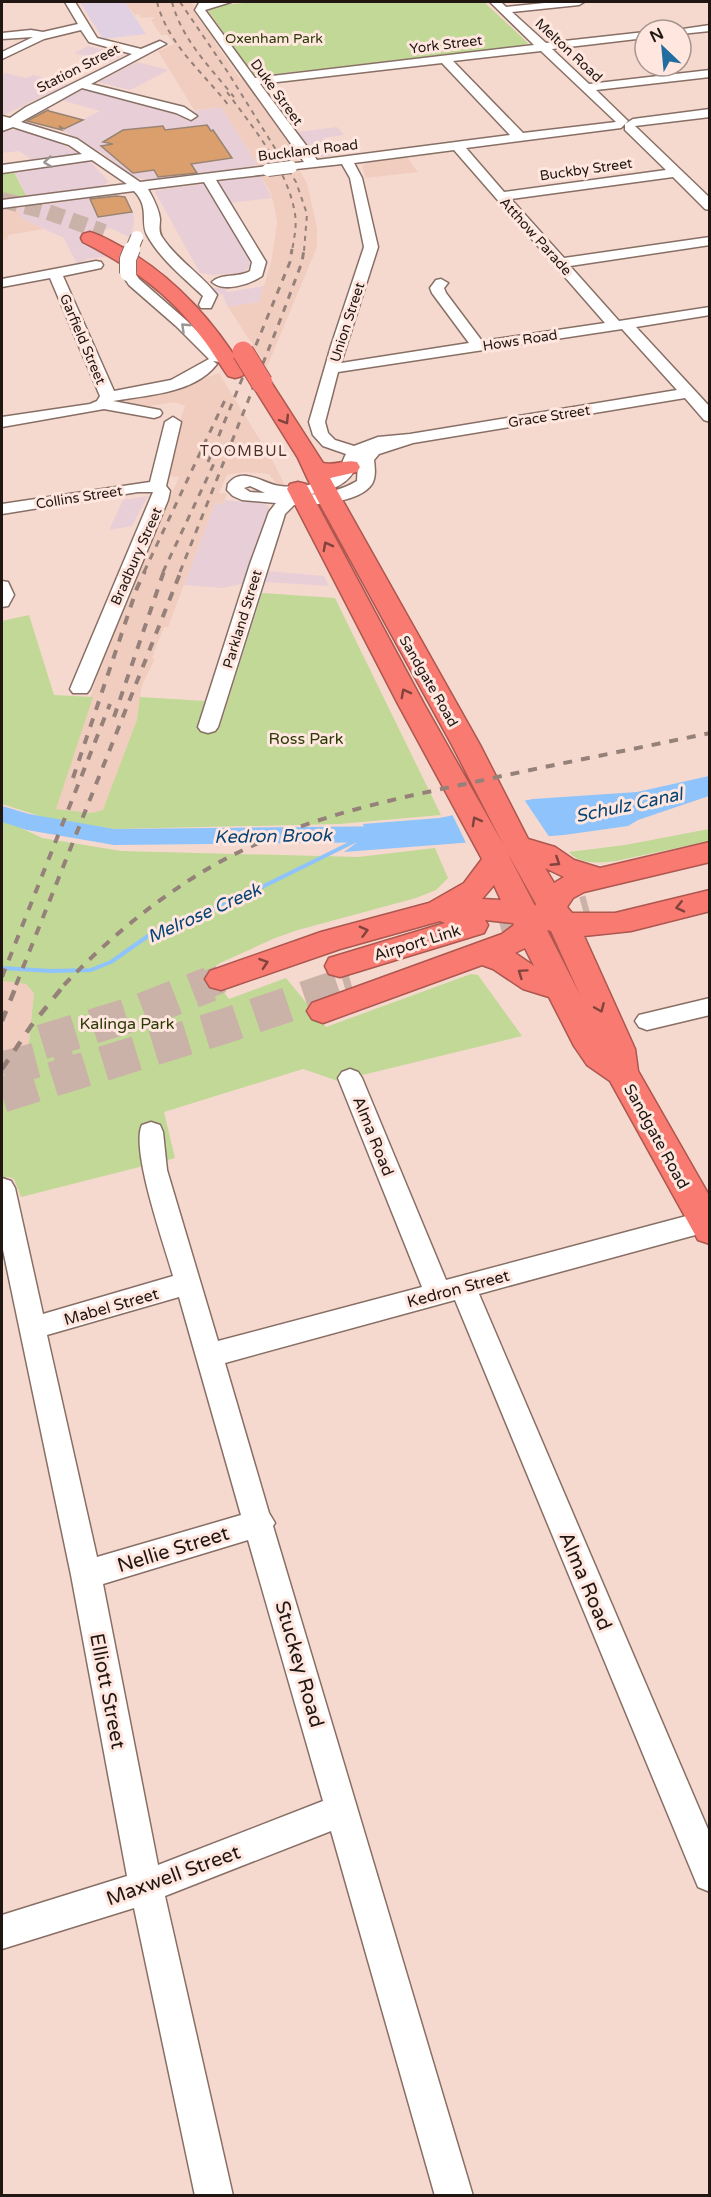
<svg xmlns="http://www.w3.org/2000/svg" width="711" height="2197" viewBox="0 0 711 2197" font-family="'Varela Round',sans-serif">
	<style>
		.commercial { fill: #e8ced6 }
		.industrial { fill: #e1d0e1 }
		.built { fill: #f1cdbf }
		.green { fill: #c1d896 }
		.water { fill: #8ec3fb }
		.pier { fill: #f6d9ce }
		.lines { fill: none; stroke-linecap: round; stroke-linejoin: round }
		.stream { stroke: #8ec3fb; stroke-width: 4 }
		.river { fill: #8ec3fb; fill-rule: evenodd }
		.building { fill: #db9f6e; stroke: #998474; stroke-width: 1.5 }
		.highway-tunnel-far2 { stroke: #cbb2a8; stroke-width: 16; stroke-dasharray: 16 8; stroke-linecap: butt }
		.highway-tunnel-far1 { stroke: #cbb2a8; stroke-width: 28; stroke-dasharray: 28 14; stroke-linecap: butt }
		.highway-tunnel { stroke: #cbb2a8; stroke-width: 35; stroke-dasharray: 35 18; stroke-linecap: butt }
		.minor-casing { stroke: #886f65; stroke-width: 3 }
		.highway-casing { stroke: #ac574f; stroke-width: 3 }
		.minor { fill: #fff; fill-rule: evenodd }
		.highway { fill: #f87a70; fill-rule: evenodd }
		.rail-far3 { stroke: #958179; stroke-width: 2; stroke-dasharray: 5 5; stroke-linecap: butt }
		.rail-far2 { stroke: #958179; stroke-width: 3; stroke-dasharray: 7 7; stroke-linecap: butt }
		.rail-far1 { stroke: #958179; stroke-width: 4; stroke-dasharray: 9 9; stroke-linecap: butt }
		.rail { stroke: #958179; stroke-width: 4.5; stroke-dasharray: 11 11; stroke-linecap: butt }
		.minor-bridge-far1-casing { stroke: #886f65; stroke-width: 14; stroke-linecap: butt }
		.minor-bridge-casing { stroke: #886f65; stroke-width: 18; stroke-linecap: butt }
		.highway-bridge-casing { stroke: #ac574f; stroke-width: 23; stroke-linecap: butt }
		.minor-bridge-far1 { stroke: #fff; stroke-width: 12 }
		.minor-bridge { stroke: #fff; stroke-width: 16 }
		.highway-bridge { stroke: #f87a70; stroke-width: 21 }
		.oneway { stroke: #9b9694 }
		.oneway2 { stroke: #81433c }
		.labels { text-anchor: middle; stroke-width: 6; stroke-linejoin: round; paint-order: stroke }
		.far-park-label { font-size: 14px; fill: #2c3a05; stroke: #ffe7df }
		.far-street-label { font-size: 14px; fill: #201612; stroke: #ffe7df }
		.far-neighbourhood-label { font-size: 15px; letter-spacing: 1.5px; fill: #48322a; stroke: #ffe7df }
		.park-label { font-size: 16px; fill: #2c3a05; stroke: #ffe7df }
		.street-label { font-size: 16px; fill: #201612; stroke: #ffe7df }
		.water-label { font-size: 18px; font-style: italic; fill: #074374; stroke: #ffe7df }
		.near-street-label { font-size: 20px; fill: #201612; stroke: #ffe7df }
	</style>
	<rect width="100%" height="100%" fill="#f6d9ce"/>
	<g class="commercial">
		<path d="M 88,46 L 124,55 L 110,62 L 74,53 Z"/>
		<path d="M 137,62 L 169,70 L 130,90 L 98,82 Z"/>
		<path d="M 6,73 L 26,78 L 33,75 L 68,84 L 4,115 L 2,114 L 2,75 Z"/>
		<path d="M 83,89 L 177,113 L 221,107 L 258,165 L 153,181 L 133,177 L 101,152 L 62,130 L 100,111 L 61,100 Z"/>
		<path d="M 337,127 L 344,135 L 323,138 L 335,155 L 315,158 L 297,132 Z"/>
		<path d="M 10,130 L 19,130 L 50,139 L 79,153 L 78,157 L 36,162 L 19,151 L 2,153 L 2,131 Z"/>
		<path d="M 89,160 L 109,182 L 101,186 L 26,196 L 13,168 Z"/>
		<path d="M 261,176 L 272,198 L 229,203 L 215,182 Z"/>
		<path d="M 205,184 L 250,258 L 249,267 L 245,272 L 214,275 L 200,273 L 155,192 L 158,190 Z"/>
		<path d="M 116,195 L 125,197 L 133,212 L 134,221 L 131,238 L 110,228 L 81,240 L 110,256 L 87,259 L 77,264 L 64,238 L 22,219 L 17,208 Z"/>
		<path d="M 265,286 L 259,302 L 228,307 L 223,297 L 224,295 L 217,293 L 214,288 L 223,288 L 228,292 Z"/>
		<path d="M 148,496 L 132,526 L 109,530 L 123,500 Z"/>
		<path d="M 225,500 L 260,503 L 268,506 L 270,510 L 245,583 L 222,588 L 184,585 L 215,503 L 223,504 Z"/>
		<path d="M 268,571 L 324,576 L 329,586 L 265,582 Z"/>
	</g>
	<path class="industrial" d="M 80,2 L 125,2 L 146,34 L 103,39 Z"/>
	<g class="built">
		<path d="M 125,2 L 194,2 L 192,3 L 197,11 L 194,12 L 205,27 L 209,29 L 216,39 L 214,41 L 239,77 L 244,80 L 300,159 L 266,167 L 258,165 L 221,107 L 194,110 L 158,51 L 174,44 L 167,35 L 161,35 L 151,20 L 156,17 L 141,18 L 140,14 L 135,15 Z"/>
		<path d="M 407,157 L 418,172 L 366,178 L 362,166 L 366,163 Z"/>
		<path d="M 300,171 L 307,183 L 317,228 L 317,247 L 267,367 L 228,307 L 259,302 L 271,263 L 277,223 L 275,210 L 271,193 L 261,176 Z"/>
		<path d="M 17,208 L 22,219 L 44,229 L 8,235 L 8,239 L 2,241 L 2,210 Z"/>
		<path d="M 219,373 L 274,463 L 285,486 L 278,486 L 269,474 L 243,472 L 227,475 L 219,493 L 227,494 L 223,504 L 215,503 L 168,627 L 164,627 L 152,658 L 155,659 L 142,685 L 137,720 L 126,753 L 103,810 L 91,813 L 55,809 L 114,623 L 179,477 L 161,475 L 185,406 L 174,402 L 151,406 L 129,403 L 123,398 L 183,386 Z"/>
		<path d="M 2,981 L 26,984 L 34,993 L 29,1042 L 2,1094 Z"/>
	</g>
	<g class="green">
		<path d="M 256,2 L 484,2 L 528,43 L 522,46 L 257,76 L 254,75 L 207,9 L 212,6 Z"/>
		<path d="M 13,170 L 26,196 L 2,199 L 2,171 Z"/>
		<path d="M 262,593 L 335,598 L 441,815 L 339,824 L 114,829 L 46,818 L 2,804 L 2,621 L 29,615 L 54,695 L 93,697 L 56,809 L 91,813 L 103,810 L 137,720 L 140,697 L 205,701 L 197,728 L 219,729 Z"/>
		<path d="M 2,819 L 42,838 L 121,851 L 358,857 L 435,848 L 448,878 L 436,890 L 416,898 L 298,930 L 275,938 L 220,963 L 208,972 L 229,999 L 286,978 L 326,1027 L 471,974 L 478,975 L 522,1036 L 338,1081 L 303,1069 L 164,1112 L 175,1158 L 21,1197 L 14,1179 L 9,1177 L 2,1178 L 2,1094 L 29,1042 L 34,993 L 26,984 L 2,981 Z"/>
		<path d="M 709,829 L 709,841 L 616,861 C 601,863 579,865 569,852 L 625,845 Z"/>
	</g>
	<path class="water" d="M 709,776 L 709,796 L 638,820 L 628,826 L 564,835 L 344,852 L 367,835 L 363,824 L 439,818 L 533,799 L 637,792 Z"/>
	<path class="pier" d="M 523,798 L 550,838 L 467,845 L 451,812 Z"/>
	<g class="lines">
		<path class="stream" d="M 2,968 L 52,971 L 91,970 L 111,962 L 148,936 L 242,897 L 367,835"/>
		<path class="river" d="M 2,806 L 29,814 L 114,829 L 405,826 L 414,828 L 417,834 L 414,840 L 405,842 L 114,845 L 27,830 L 2,822 Z"/>
	</g>
	<g class="building">
		<path d="M 48,110 L 49,111 L 83,120 L 64,129 L 59,126 L 62,130 L 27,121 Z"/>
		<path d="M 207,125 L 211,131 L 213,130 L 232,158 L 191,164 L 197,173 L 158,177 L 154,170 L 133,173 L 101,146 L 113,144 L 103,142 L 123,130 L 163,126 L 165,130 Z"/>
		<path d="M 116,196 L 125,197 L 132,212 L 98,217 L 90,199 Z"/>
	</g>
	<g class="lines">
		<path class="highway-tunnel-far2" d="M 2,200 L 45,211 L 104,232"/>
		<g class="highway-tunnel-far1">
			<path d="M 502,933 L 589,909"/>
			<path d="M 206,985 L 221,979"/>
			<path d="M 344,985 L 351,983"/>
		</g>
		<g class="highway-tunnel">
			<path d="M 42,1042 L 133,1014 L 210,984"/>
			<path d="M 2,1069 L 72,1051"/>
			<path d="M 2,1095 L 225,1026 L 348,984"/>
		</g>
		<defs>
			<g id="minor">
				<path d="M 65,2 L 75,2 L 97,38 L 141,49 L 160,41 L 166,44 L 91,84 L 184,107 L 197,116 L 191,120 L 176,113 L 82,88 L 21,122 L 77,139 L 140,182 L 268,166 L 274,170 L 268,174 L 216,180 L 266,262 L 262,276 C 250,284 224,293 212,282 C 221,273 239,278 250,271 L 252,262 L 204,182 L 148,189 C 153,198 159,209 160,219 C 160,226 158,231 162,237 C 177,260 201,274 217,295 L 211,308 L 201,308 L 199,305 L 203,296 C 184,278 160,259 147,235 C 140,222 150,207 134,191 L 2,208 L 2,200 L 127,184 L 92,160 L 2,173 L 2,165 L 82,154 L 69,145 L 13,127 L 2,131 L 2,116 L 10,118 L 26,107 L 132,54 L 89,42 L 81,30 L 44,39 L 2,59 L 2,52 L 33,37 L 2,39 L 2,33 L 31,30 L 43,32 L 78,24 Z"/>
				<path d="M 205,2 L 231,2 L 205,10 L 255,78 L 534,45 L 490,2 L 501,2 L 506,7 L 554,2 L 584,2 L 579,5 L 512,12 L 546,43 L 645,32 L 645,38 L 552,49 L 589,84 L 710,70 L 710,77 L 596,90 L 628,121 L 621,128 L 466,148 L 504,192 L 666,170 L 625,130 L 625,124 L 633,119 L 710,109 L 710,117 L 635,126 L 710,198 L 710,210 L 705,209 L 673,177 L 511,199 L 564,258 L 710,237 L 710,245 L 570,266 L 619,321 L 710,307 L 710,315 L 636,327 L 710,407 L 710,422 L 704,420 L 685,398 L 413,443 L 379,454 L 374,460 C 375,468 376,477 372,484 C 360,503 314,505 294,505 L 285,514 L 218,727 L 215,731 L 208,733 L 201,731 L 198,727 L 250,564 L 269,512 L 276,503 L 242,500 L 233,496 L 227,490 L 228,484 C 242,465 263,484 280,486 C 295,488 323,485 335,475 C 341,470 342,461 346,454 L 323,446 L 313,435 L 309,422 L 331,346 L 364,247 L 350,178 L 342,164 L 287,170 L 285,167 L 287,164 L 304,162 L 195,10 L 199,3 ZM 541,51 L 616,122 L 523,133 L 453,61 ZM 442,63 L 510,135 L 317,160 L 260,84 ZM 454,150 L 605,323 L 482,341 L 446,293 L 444,288 L 448,283 L 441,279 L 436,280 L 430,288 L 432,293 L 469,343 L 341,363 L 378,247 L 362,178 L 354,163 ZM 622,329 L 677,390 L 410,434 L 378,437 L 354,446 L 335,440 L 328,433 L 325,422 L 338,372 ZM 358,463 L 357,481 C 340,491 324,494 305,495 C 329,491 349,487 358,463 ZM 250,486 L 265,493 L 250,492 L 244,488 Z"/>
				<path d="M 710,25 L 710,31 L 681,34 L 681,30 L 676,30 Z"/>
				<path d="M 96,261 L 101,262 L 103,265 L 101,268 L 63,276 L 114,391 L 171,380 L 209,359 L 176,326 L 129,285 L 121,273 L 123,270 L 133,270 L 139,279 L 186,320 L 218,352 L 232,355 L 235,358 L 227,363 L 213,361 L 217,364 C 194,394 146,395 113,401 L 160,410 L 162,413 L 160,416 L 154,418 L 104,409 L 2,427 L 2,417 L 90,404 L 97,401 L 100,396 L 50,278 L 2,287 L 2,279 Z"/>
				<path d="M 173,417 L 181,422 L 166,486 L 170,491 L 168,500 L 90,689 L 87,693 L 73,693 L 70,689 L 153,492 L 138,492 L 2,514 L 2,504 L 150,482 L 165,422 Z"/>
				<path d="M 2,581 L 8,582 L 14,595 L 8,606 L 2,607 Z"/>
				<path d="M 710,998 L 710,1015 L 647,1030 L 639,1027 L 635,1021 L 639,1015 Z"/>
				<path d="M 350,1069 L 358,1072 L 362,1078 L 446,1280 L 705,1211 L 710,1213 L 710,1231 L 479,1294 L 710,1834 L 710,1892 L 698,1887 L 455,1300 L 225,1363 L 269,1513 L 275,1523 L 273,1526 L 473,2196 L 435,2196 L 331,1831 L 165,1896 L 233,2196 L 195,2196 L 134,1908 L 2,1949 L 2,1915 L 127,1876 L 71,1575 L 2,1245 L 2,1178 L 11,1181 L 15,1188 L 43,1314 L 173,1276 C 165,1247 130,1149 142,1125 L 151,1122 L 160,1125 L 163,1132 L 167,1170 L 218,1341 L 422,1287 L 338,1078 L 342,1072 ZM 179,1297 L 241,1515 L 97,1557 L 47,1335 ZM 248,1540 L 323,1801 L 158,1865 L 103,1584 Z"/>
			</g>
			<g id="highway">
				<path d="M 90,232 C 103,236 116,244 127,250 C 178,281 214,322 245,372 L 242,376 L 235,378 L 228,376 C 218,362 210,347 199,334 C 169,293 128,265 83,242 L 81,238 L 83,234 Z"/>
				<path d="M 262,377 L 269,379 L 323,463 C 335,466 345,459 357,462 L 360,467 L 357,472 L 330,478 L 480,745 L 528,839 L 555,847 L 574,860 L 600,868 L 710,842 L 710,862 L 584,892 L 573,898 L 567,907 L 572,913 L 615,913 L 710,890 L 710,911 L 631,931 L 584,936 L 635,1049 L 638,1071 L 710,1197 L 710,1244 L 698,1240 L 610,1081 L 587,1065 L 574,1046 L 549,997 L 523,989 L 493,969 L 482,965 L 323,1023 L 312,1019 L 307,1011 L 312,1003 L 502,934 L 514,925 L 513,923 L 485,920 L 488,925 L 484,933 L 340,977 L 329,974 L 325,966 L 329,958 L 445,923 L 440,921 L 340,949 L 221,990 L 210,987 L 205,979 L 210,971 L 321,932 L 429,903 L 464,883 L 482,859 L 398,704 L 287,489 L 290,484 L 298,482 L 306,484 L 309,489 L 424,704 L 503,844 L 452,745 L 316,497 L 298,458 L 251,383 L 255,379 ZM 507,852 L 536,904 L 535,906 ZM 545,868 L 564,877 L 554,883 ZM 494,885 L 501,900 L 482,899 ZM 547,930 L 551,931 L 580,995 ZM 525,948 L 534,966 L 515,953 Z"/>
			</g>
		</defs>
		<use href="#minor" class="minor-casing"/>
		<use href="#highway" class="highway-casing"/>
		<use href="#minor" class="minor"/>
		<use href="#highway" class="highway"/>
		<g class="rail-far3">
			<path d="M 157,2 C 168,45 203,72 229,106"/>
			<path d="M 172,2 C 182,40 210,67 234,97"/>
			<path d="M 180,2 L 227,71 L 296,182 L 307,214 L 304,251"/>
			<path d="M 227,92 C 253,128 288,169 295,214 C 297,226 294,239 292,251"/>
		</g>
		<g class="rail-far2">
			<path d="M 208,462 L 290,262 L 292,249"/>
			<path d="M 144,572 L 225,400"/>
			<path d="M 163,572 L 218,455"/>
			<path d="M 180,572 L 281,318 L 302,262 L 304,249"/>
		</g>
		<g class="rail-far1">
			<path d="M 114,717 L 164,571"/>
			<path d="M 73,778 L 137,588 L 145,571"/>
			<path d="M 2,977 L 110,704"/>
			<path d="M 16,985 L 181,571"/>
			<path d="M 64,985 C 109,938 158,897 216,864 C 293,821 379,802 465,784 C 547,766 629,750 710,733"/>
		</g>
		<g class="rail">
			<path d="M 2,1021 L 17,984"/>
			<path d="M 2,1069 L 31,1026 L 65,984"/>
		</g>
		<defs>
			<g id="minor-bridge-far1">
				<path d="M 268,170 L 291,167"/>
				<path d="M 131,251 L 137,237"/>
			</g>
			<path id="minor-bridge" d="M 128,273 L 128,259 L 132,249"/>
			<path id="highway-bridge" d="M 243,352 L 262,383"/>
		</defs>
		<use href="#minor-bridge-far1" class="minor-bridge-far1-casing"/>
		<use href="#minor-bridge" class="minor-bridge-casing"/>
		<use href="#highway-bridge" class="highway-bridge-casing"/>
		<use href="#minor-bridge-far1" class="minor-bridge-far1"/>
		<use href="#minor-bridge" class="minor-bridge"/>
		<use href="#highway-bridge" class="highway-bridge"/>
	</g>
	<defs><path id="oneway-chevron" d="M-2-3.5L2.5 0L-2 3.5" fill="none" stroke-width="1.6" stroke-linecap="round" stroke-linejoin="round" transform="scale(1.5)"/></defs>
	<g class="oneway">
		<use href="#oneway-chevron" transform="translate(48 162) rotate(173)"/>
		<use href="#oneway-chevron" transform="translate(185 327) rotate(-137)"/>
	</g>
	<g class="oneway2">
		<use href="#oneway-chevron" transform="translate(285 420) rotate(58)"/>
		<use href="#oneway-chevron" transform="translate(327 546) rotate(-118)"/>
		<use href="#oneway-chevron" transform="translate(405 693) rotate(-118)"/>
		<use href="#oneway-chevron" transform="translate(476 821) rotate(-119)"/>
		<use href="#oneway-chevron" transform="translate(556 862) rotate(33)"/>
		<use href="#oneway-chevron" transform="translate(680 907) rotate(167)"/>
		<use href="#oneway-chevron" transform="translate(364 931) rotate(-15)"/>
		<use href="#oneway-chevron" transform="translate(264 963) rotate(-19)"/>
		<use href="#oneway-chevron" transform="translate(522 973) rotate(-145)"/>
		<use href="#oneway-chevron" transform="translate(600 1008) rotate(67)"/>
	</g>
	<g class="labels">
		<g class="far-park-label">
			<text x="274" y="43">Oxenham Park</text>
		</g>
		<g class="far-street-label">
			<text transform="translate(446 44) rotate(-7)" y="5">York Street</text>
			<text transform="translate(569 50) rotate(43)" y="5">Melton Road</text>
			<text transform="translate(78 68) rotate(-27)" y="5">Station Street</text>
			<text transform="translate(277 92) rotate(54)" y="5">Duke Street</text>
			<text transform="translate(308 150) rotate(-7)" y="5">Buckland Road</text>
			<text transform="translate(586 169) rotate(-8)" y="5">Buckby Street</text>
			<text transform="translate(536 236) rotate(48)" y="5">Atthow Parade</text>
			<text transform="translate(347 322) rotate(-72)" y="5">Union Street</text>
			<text transform="translate(83 339) rotate(67)" y="5">Garfield Street</text>
			<text transform="translate(520 340) rotate(-9)" y="5">Hows Road</text>
			<text transform="translate(549 416) rotate(-9)" y="5">Grace Street</text>
			<text transform="translate(79 497) rotate(-9)" y="5">Collins Street</text>
			<text transform="translate(136 556) rotate(-66)" y="5">Bradbury Street</text>
			<text transform="translate(242 619) rotate(-73)" y="5">Parkland Street</text>
			<text transform="translate(429 681) rotate(60)" y="5">Sandgate Road</text>
		</g>
		<g class="far-neighbourhood-label">
			<text x="244" y="456">TOOMBUL</text>
		</g>
		<g class="park-label">
			<text x="306" y="744">Ross Park</text>
			<text x="127" y="1029">Kalinga Park</text>
		</g>
		<g class="street-label">
			<text transform="translate(417 942) rotate(-17)" y="6">Airport Link</text>
			<text transform="translate(374 1136) rotate(68)" y="6">Alma Road</text>
			<text transform="translate(657 1136) rotate(61)" y="6">Sandgate Road</text>
			<text transform="translate(458 1288) rotate(-15)" y="6">Kedron Street</text>
			<text transform="translate(111 1306) rotate(-16)" y="6">Mabel Street</text>
		</g>
		<g class="water-label">
			<text transform="translate(629 805) rotate(-12)" y="6">Schulz Canal</text>
			<text transform="translate(273 836) rotate(-1)" y="6">Kedron Brook</text>
			<text transform="translate(204 913) rotate(-24)" y="6">Melrose Creek</text>
		</g>
		<g class="near-street-label">
			<text transform="translate(173 1549) rotate(-17)" y="7">Nellie Street</text>
			<text transform="translate(586 1581) rotate(67)" y="7">Alma Road</text>
			<text transform="translate(300 1664) rotate(74)" y="7">Stuckey Road</text>
			<text transform="translate(108 1691) rotate(79)" y="7">Elliott Street</text>
			<text transform="translate(173 1875) rotate(-20)" y="7">Maxwell Street</text>
		</g>
	</g>
	<rect width="711" height="2197" fill="none" stroke="#201612" stroke-width="6"/>
	<g transform="translate(663 48) rotate(334)"><circle r="28" fill="#ffe7df" stroke="#a6938d" stroke-width="1.5"/>
	<path d="M0-4.5L10 22L0 15L-10 22Z" fill="#216da0"/>
	<text y="-9" font-size="16" font-weight="bold" text-anchor="middle" fill="#201612">N</text>
	</g>
</svg>
